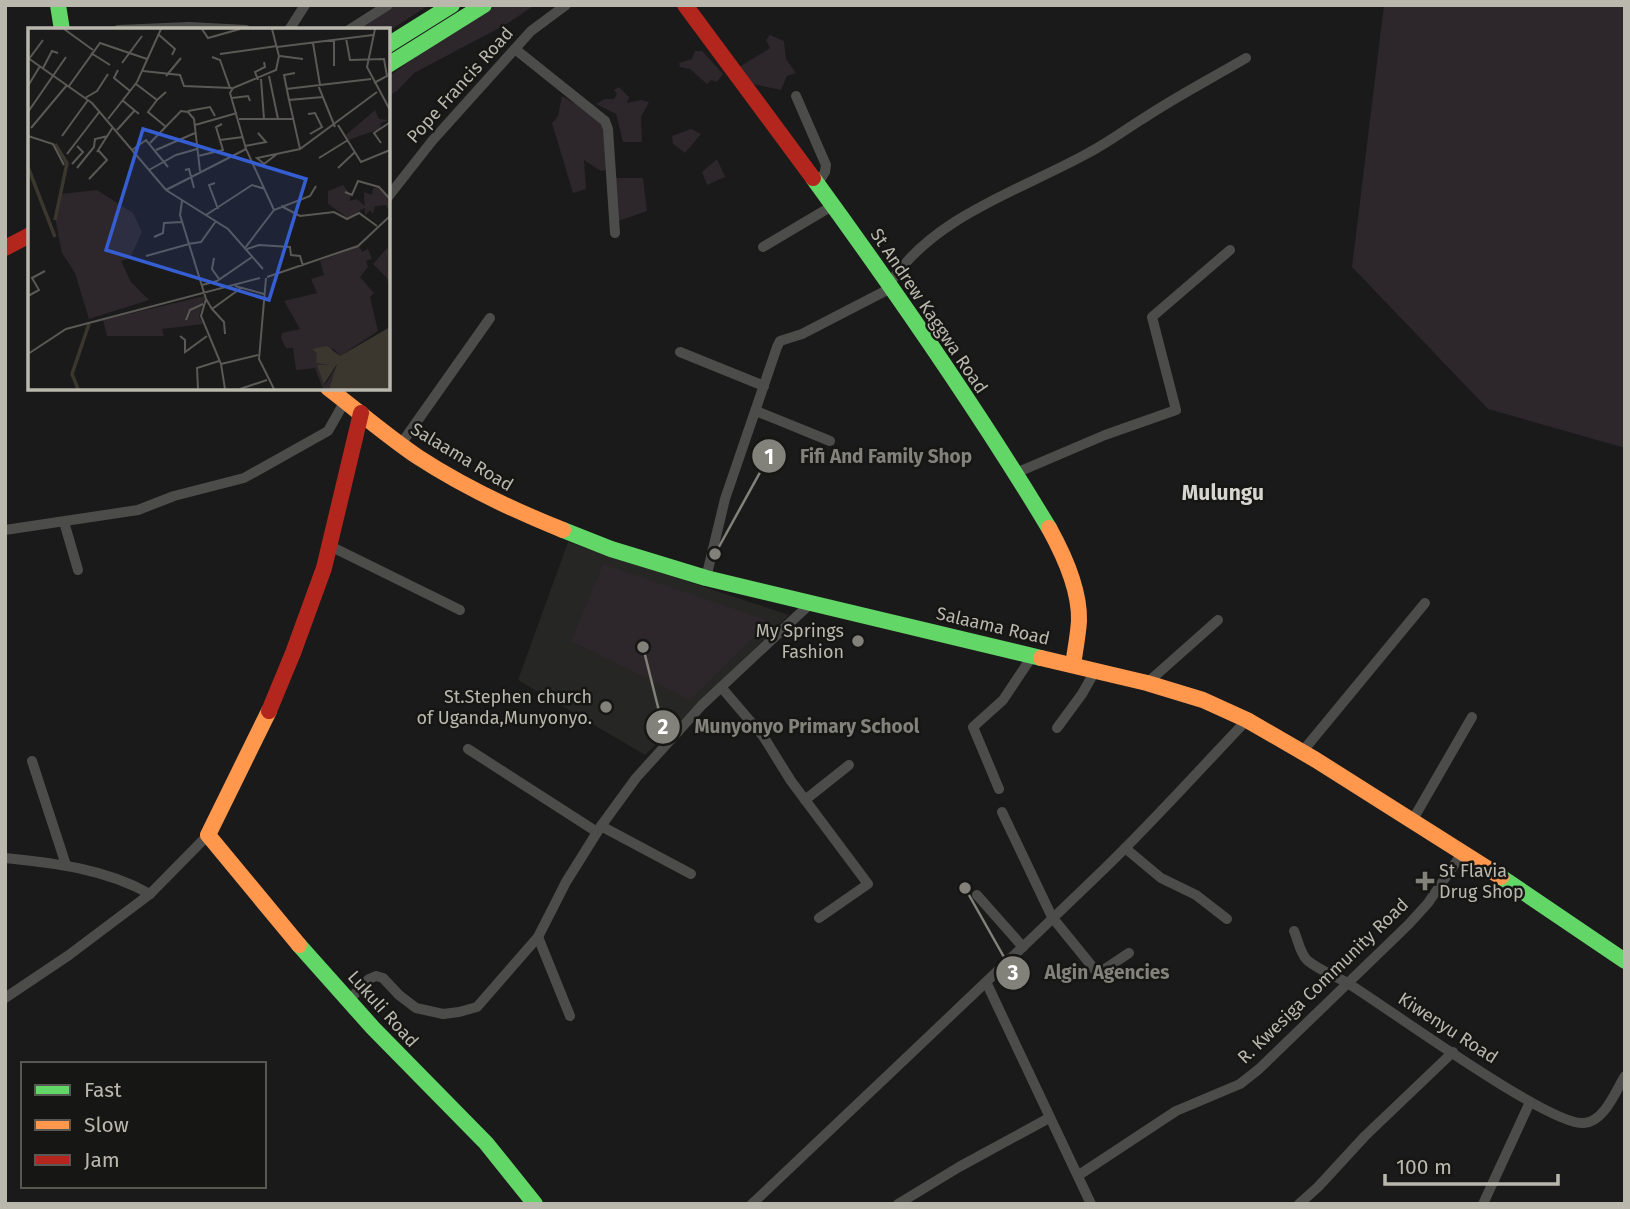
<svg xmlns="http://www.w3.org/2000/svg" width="1630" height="1209" viewBox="0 0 1630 1209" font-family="'Fira Sans',sans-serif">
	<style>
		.built { fill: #262624 }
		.green { fill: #2d262b }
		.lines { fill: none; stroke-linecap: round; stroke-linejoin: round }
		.street { stroke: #4c4c4a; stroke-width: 10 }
		.fast { stroke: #63d668; stroke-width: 16 }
		.slow { stroke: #ff974d; stroke-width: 16 }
		.jam { stroke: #b3261e; stroke-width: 16 }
		.poi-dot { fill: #82817a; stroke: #161614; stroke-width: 2.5 }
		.labels { text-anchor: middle; stroke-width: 5; stroke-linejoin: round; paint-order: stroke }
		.street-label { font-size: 18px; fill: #bab8ad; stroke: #161614 }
		.poi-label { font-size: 18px; fill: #bab8ad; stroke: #161614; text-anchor: end }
		.quarter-label { font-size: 21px; font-weight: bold; fill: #d6d5ce; stroke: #161614 }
		.inset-river { fill: none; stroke: #3b362e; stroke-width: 3.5 }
		.inset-road { fill: none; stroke: #5a5955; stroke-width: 2 }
		.view { fill: #355ed2; fill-opacity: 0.15; stroke: #355ed2; stroke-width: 3.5 }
		.inset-edge { fill: none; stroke: #bab8ad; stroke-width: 3.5 }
		.leader { fill: none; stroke: #82817a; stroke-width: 2.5 }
		.callout-dot { fill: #82817a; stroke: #161614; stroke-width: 2.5 }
		.mark-label { font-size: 21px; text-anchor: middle; font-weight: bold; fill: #fff }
		.callout-label { font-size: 19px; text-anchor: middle; font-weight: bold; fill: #82817a; stroke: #161614; stroke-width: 5; stroke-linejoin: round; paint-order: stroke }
	</style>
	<rect width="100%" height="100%" fill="#1a1a1a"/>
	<path class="built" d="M 568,542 L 789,615 L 645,755 L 518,680 Z"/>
	<g class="green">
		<path d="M 396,5 L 429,5 L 389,31 L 359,30 Z"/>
		<path d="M 497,5 L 535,5 L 505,25 L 414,73 L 397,91 L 389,95 L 389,77 L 392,74 L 432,45 Z"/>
		<path d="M 1384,5 L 1625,5 L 1625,448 L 1488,409 L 1352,267 Z"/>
		<path d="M 770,35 L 784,41 L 786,59 L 796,73 L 787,76 L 781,90 L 753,84 L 739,67 L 770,48 L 766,40 Z"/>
		<path d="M 695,51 L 702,51 L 723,74 L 717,82 L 711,80 L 707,84 L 690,69 L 680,67 L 679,63 L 692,59 Z"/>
		<path d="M 619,87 L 629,97 L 627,103 L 641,100 L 649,102 L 641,117 L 642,142 L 623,142 L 616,114 L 596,104 L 605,99 L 614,99 L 617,94 L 614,90 Z"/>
		<path d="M 562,96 L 605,121 L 610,169 L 601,171 L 584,160 L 586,189 L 573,193 L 552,123 L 558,116 Z"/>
		<path d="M 691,129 L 701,134 L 685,153 L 673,144 L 672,136 Z"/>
		<path d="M 717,159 L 725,177 L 707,185 L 702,172 Z"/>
		<path d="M 616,178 L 643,178 L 647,211 L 618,221 Z"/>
		<path d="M 603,564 L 770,621 L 690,700 L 571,641 Z"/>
	</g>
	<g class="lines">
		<g class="street">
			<path d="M 118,30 L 189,27 L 246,30"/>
			<path d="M 289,30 L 305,5"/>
			<path d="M 349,30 L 388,5"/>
			<path d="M 515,49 L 605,121 L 608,129 L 615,233"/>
			<path d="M 796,96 L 826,165 L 825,172 L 817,185"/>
			<path d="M 388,197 L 432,141 L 531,31 L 566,5"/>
			<path d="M 763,247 L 832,206"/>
			<path d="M 890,283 C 935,215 1022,190 1090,152 C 1109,142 1126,129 1144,118 C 1177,96 1212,78 1246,58"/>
			<path d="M 680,352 L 764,386"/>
			<path d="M 756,411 L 830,441"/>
			<path d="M 401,444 L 490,318"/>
			<path d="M 1016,473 L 1105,435 L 1176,410 L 1152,317 L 1230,250"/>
			<path d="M 64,522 L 78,570"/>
			<path d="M 5,530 L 138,510 L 174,496 L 244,478 L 328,431 L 345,401"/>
			<path d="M 330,546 L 460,610"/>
			<path d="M 706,578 L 725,499 L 777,347 L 780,341 L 802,334 L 893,287"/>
			<path d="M 1147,683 L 1218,620"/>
			<path d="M 721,687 L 763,736 L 791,781 L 868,884 L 819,918"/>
			<path d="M 1057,728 L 1082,694 L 1095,671"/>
			<path d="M 468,749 L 597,832"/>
			<path d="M 1302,752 L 1425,603"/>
			<path d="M 32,761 L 66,865"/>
			<path d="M 999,789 L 973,727 L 1003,700 L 1033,655"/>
			<path d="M 805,800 L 849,765"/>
			<path d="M 1002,812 L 1052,917 L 1095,970 L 1102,971 L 1129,953"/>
			<path d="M 1412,821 L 1472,717"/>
			<path d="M 601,826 L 691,874"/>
			<path d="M 1125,848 L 1161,878 L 1196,895 L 1227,919"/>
			<path d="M 5,858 C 55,863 106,869 150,894"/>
			<path d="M 977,895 L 1023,947"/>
			<path d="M 1294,931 C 1298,940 1300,953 1307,960 C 1318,970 1336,976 1349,984 C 1388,1008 1549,1126 1584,1123 C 1604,1122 1615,1092 1625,1076"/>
			<path d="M 538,937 L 570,1016"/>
			<path d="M 987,984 L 1091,1204"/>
			<path d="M 5,998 L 69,955 L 150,894 L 208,835"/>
			<path d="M 349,1000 L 369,979 L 376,976 L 383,978 L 399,995 L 416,1008 L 443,1014 L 459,1012 L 477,1007 L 538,937 L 566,882 L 601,826 L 636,778 L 702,705 L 811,603"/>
			<path d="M 1079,1175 L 1176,1111 L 1240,1084 L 1259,1069 L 1409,924 L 1428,903 L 1463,852"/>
			<path d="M 752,1204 C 869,1093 987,982 1103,870 C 1153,822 1199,770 1247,720"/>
			<path d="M 898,1204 L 959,1167 L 1049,1118"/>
			<path d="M 1299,1204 L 1318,1187 L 1365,1136 L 1453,1052"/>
			<path d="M 1483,1204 L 1530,1102"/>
		</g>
		<g class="fast">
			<path d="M 58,5 L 62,30"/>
			<path d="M 388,45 L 452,5"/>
			<path d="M 388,65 L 484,5"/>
			<path d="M 813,178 C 896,292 976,407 1049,528"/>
			<path d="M 563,530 L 611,549 L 706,578 L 1041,658"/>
			<path d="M 1501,877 L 1625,961"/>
			<path d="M 299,945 L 373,1028 L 486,1143 L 535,1204"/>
		</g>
		<g class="slow">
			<path d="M 328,388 C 358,411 387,436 418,457 C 464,487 513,510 563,530"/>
			<path d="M 1049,528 C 1064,555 1080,590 1079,621 C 1078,636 1075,651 1073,665"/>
			<path d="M 1041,658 L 1147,683 L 1203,700 L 1247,720 L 1316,760 L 1501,877"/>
			<path d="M 269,711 L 208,835 L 299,945"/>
		</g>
		<g class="jam">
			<path d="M 685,5 L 813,178"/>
			<path d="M 5,248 L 30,235"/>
			<path d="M 269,711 L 293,653 L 324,568 L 361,413"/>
		</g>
	</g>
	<g class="poi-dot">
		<circle cx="858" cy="641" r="7"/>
		<circle cx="606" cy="707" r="7"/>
		<path d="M1421.5 870.5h7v7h7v7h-7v7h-7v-7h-7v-7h7z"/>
	</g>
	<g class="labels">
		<g class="street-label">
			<text transform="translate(460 85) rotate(-48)" y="6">Pope Francis Road</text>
			<text transform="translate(929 311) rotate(56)" y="6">St Andrew Kaggwa Road</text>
			<text transform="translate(462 457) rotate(31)" y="6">Salaama Road</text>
			<text transform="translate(993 626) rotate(13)" y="6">Salaama Road</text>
			<text transform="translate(1323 981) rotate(-44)" y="6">R. Kwesiga Community Road</text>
			<text transform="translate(383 1009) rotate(48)" y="6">Lukuli Road</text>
			<text transform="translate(1448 1028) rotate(33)" y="6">Kiwenyu Road</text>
		</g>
		<g class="poi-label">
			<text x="844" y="637">My Springs<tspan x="844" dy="21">Fashion</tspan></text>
			<text x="592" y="703">St.Stephen church<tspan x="592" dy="21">of Uganda,Munyonyo.</tspan></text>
			<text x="1439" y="877" text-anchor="start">St Flavia<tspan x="1439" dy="21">Drug Shop</tspan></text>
		</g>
		<g class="quarter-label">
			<text x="1223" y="500">Mulungu</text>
		</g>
	</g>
	<g transform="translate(28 28)">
		<rect width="362" height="362" fill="#1a1a1a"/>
		<path d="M 347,82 L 351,91 L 361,92 L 353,95 L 352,101 L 320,112 L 318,107 ZM 315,157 L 323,167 L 321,173 L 329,171 L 338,179 L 320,190 L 300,176 L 300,163 ZM 351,159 L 362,172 L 362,185 L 358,177 L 347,178 L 345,186 L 342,182 L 337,187 L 336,164 L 344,167 L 345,160 ZM 69,162 L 105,185 L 114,204 L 102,230 L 93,233 L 103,254 L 121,272 L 61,291 L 47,245 L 34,225 L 27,190 L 33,166 ZM 331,218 L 334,224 L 340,221 L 344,231 L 338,233 L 340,239 L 332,249 L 346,265 L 342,269 L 350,303 L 312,328 L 306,321 L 284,321 L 299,326 L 288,335 L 300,337 L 289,337 L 297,357 L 310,336 L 301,361 L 295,361 L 287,340 L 268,342 L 265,320 L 258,320 L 253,310 L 254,305 L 272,301 L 256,273 L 289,265 L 283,251 L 296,247 L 292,233 ZM 359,220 L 362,222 L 362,261 L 359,250 L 345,236 ZM 177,268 L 171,288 L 175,296 L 134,301 L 136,308 L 79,308 L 75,292 Z" fill="#2d262b"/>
		<path d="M 362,299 L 362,361 L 301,361 L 309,336 L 296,356 L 289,337 L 300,337 L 288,335 L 289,325 L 284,321 L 299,318 L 312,328 Z" fill="#3b362e"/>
		<path class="inset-river" d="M 0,139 L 27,209M 27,192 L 39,135 L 27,116M 50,361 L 44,346 L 61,296"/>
		<path class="inset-road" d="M 36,1 L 65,22M 174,1 L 180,10 L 212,1M 244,1 L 251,28 L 248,42 L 205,60 L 202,65 L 218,121 L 246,182M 347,1 L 339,39 L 362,82M 130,6 L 147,21 L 144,27M 318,10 L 322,32 L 356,31 L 359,48 L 346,55M 285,15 L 292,57M 249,19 L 345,7M 63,25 L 82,37M 192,26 L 249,18M 252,28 L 275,31M 184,29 L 192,32 L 202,60M 0,30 L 64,75 L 138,162 L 200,201 L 235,241M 1,31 L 15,12M 94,35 L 114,8M 306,38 L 306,12M 15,40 L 24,23 L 30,25M 90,42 L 86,50 L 102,63M 115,43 L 152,47 L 156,58 L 204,60M 138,48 L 153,30M 241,48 L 250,91M 233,51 L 236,91M 230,52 L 227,44 L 237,39 L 236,34M 108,56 L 129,72 L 138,64M 290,57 L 307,99M 0,58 L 12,38M 41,58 L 72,15 L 119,31M 258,61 L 343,51M 57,70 L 69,63 L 80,46M 204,70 L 220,68 L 222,73M 94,72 L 111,86M 129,72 L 120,84 L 137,98M 261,72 L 256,47 L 267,45M 160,83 L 182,79 L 187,88M 0,84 L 38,29M 280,86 L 287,85 L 294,99 L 282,106M 80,91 L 109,54 L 133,1M 211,91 L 265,91M 167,97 L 209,85M 310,97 L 333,134 L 362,122M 3,100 L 39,57M 89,102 L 107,82M 0,108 L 25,116 L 36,137M 34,108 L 60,72M 192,112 L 215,109M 122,115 L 153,83 L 160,84 L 166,91 L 172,143M 353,115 L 346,105 L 361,95M 217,118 L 238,114 L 230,105M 272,121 L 261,72 L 295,69M 104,122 L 118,112 L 140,139M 128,122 L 167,105M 69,124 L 85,99M 39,126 L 72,83M 249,126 L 236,136 L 229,130 L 272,121 L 349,64M 170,128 L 195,122 L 188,99 L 194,96M 291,130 L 320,112M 44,136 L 55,124 L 49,118M 49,140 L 66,119 L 67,111 L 80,108M 310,140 L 327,124M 121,142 L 148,127 L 169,121M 157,142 L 161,141 L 166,160M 61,151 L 79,132 L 70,122M 187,155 L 181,157 L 190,181M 138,162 L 218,121M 317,164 L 324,167 L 330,153 L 351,159 L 362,171M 154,173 L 152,187 L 178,271 L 173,288 L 193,336 L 197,361M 253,178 L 272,188 L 306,184 L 319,191 L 331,185 L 349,198M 178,187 L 224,157 L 237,161M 126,209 L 135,205 L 136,195 L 154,194M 160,216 L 173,214 L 188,193M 217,220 L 246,182 L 282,168 L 288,158M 219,221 L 231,217 L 262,219 L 263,227 L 272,228 L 275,238M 118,228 L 161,216M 186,230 L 184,241 L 191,251M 239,249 L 330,218 L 362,188M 238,250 L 231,331 L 246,361M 174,257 L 189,253 L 224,229M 207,258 L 236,266M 0,268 L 11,262 L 4,250 L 17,243M 178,271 L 184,281 L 213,260M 184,281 L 196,294 L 197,306M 158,292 L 162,282 L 175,276M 152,308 L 157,312 L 157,324 L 179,308M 0,326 L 38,301 L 232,250M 193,336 L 230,327M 170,361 L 169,340 L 191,333M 212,361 L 239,352"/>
		<path class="view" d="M 115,101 L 278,151 L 241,272 L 78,222 Z"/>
		<rect width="362" height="362" class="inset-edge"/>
	</g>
	<path class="leader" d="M715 554L769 456M643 647L663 727M965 888L1013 973"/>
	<g class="callout-dot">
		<circle cx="715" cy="554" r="7"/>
		<circle cx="643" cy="647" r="7"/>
		<circle cx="965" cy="888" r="7"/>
		<circle cx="769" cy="456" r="18"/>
		<circle cx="663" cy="727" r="18"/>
		<circle cx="1013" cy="973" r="18"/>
	</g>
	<g class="mark-label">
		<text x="769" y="464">1</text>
		<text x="663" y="734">2</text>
		<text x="1013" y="980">3</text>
	</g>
	<g class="callout-label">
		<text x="886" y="463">Fifi And Family Shop</text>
		<text x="807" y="733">Munyonyo Primary School</text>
		<text x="1107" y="979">Algin Agencies</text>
	</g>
	<rect width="1630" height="1209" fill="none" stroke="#bab8ad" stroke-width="14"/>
	<rect x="21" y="1062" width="245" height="126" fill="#161614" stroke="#585751" stroke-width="2"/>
	<rect x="35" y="1085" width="35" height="10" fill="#63d668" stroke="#585751" stroke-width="2"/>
	<text x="84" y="1097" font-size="21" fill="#bab8ad">Fast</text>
	<rect x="35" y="1120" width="35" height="10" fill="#ff974d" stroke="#585751" stroke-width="2"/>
	<text x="84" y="1132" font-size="21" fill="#bab8ad">Slow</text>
	<rect x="35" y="1155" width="35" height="10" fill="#b3261e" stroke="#585751" stroke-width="2"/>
	<text x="84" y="1167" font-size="21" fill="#bab8ad">Jam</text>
	<path d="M1385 1174v10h173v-10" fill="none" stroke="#bab8ad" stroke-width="3.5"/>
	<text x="1396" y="1174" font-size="21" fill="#bab8ad" stroke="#161614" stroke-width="5" paint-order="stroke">100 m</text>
</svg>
